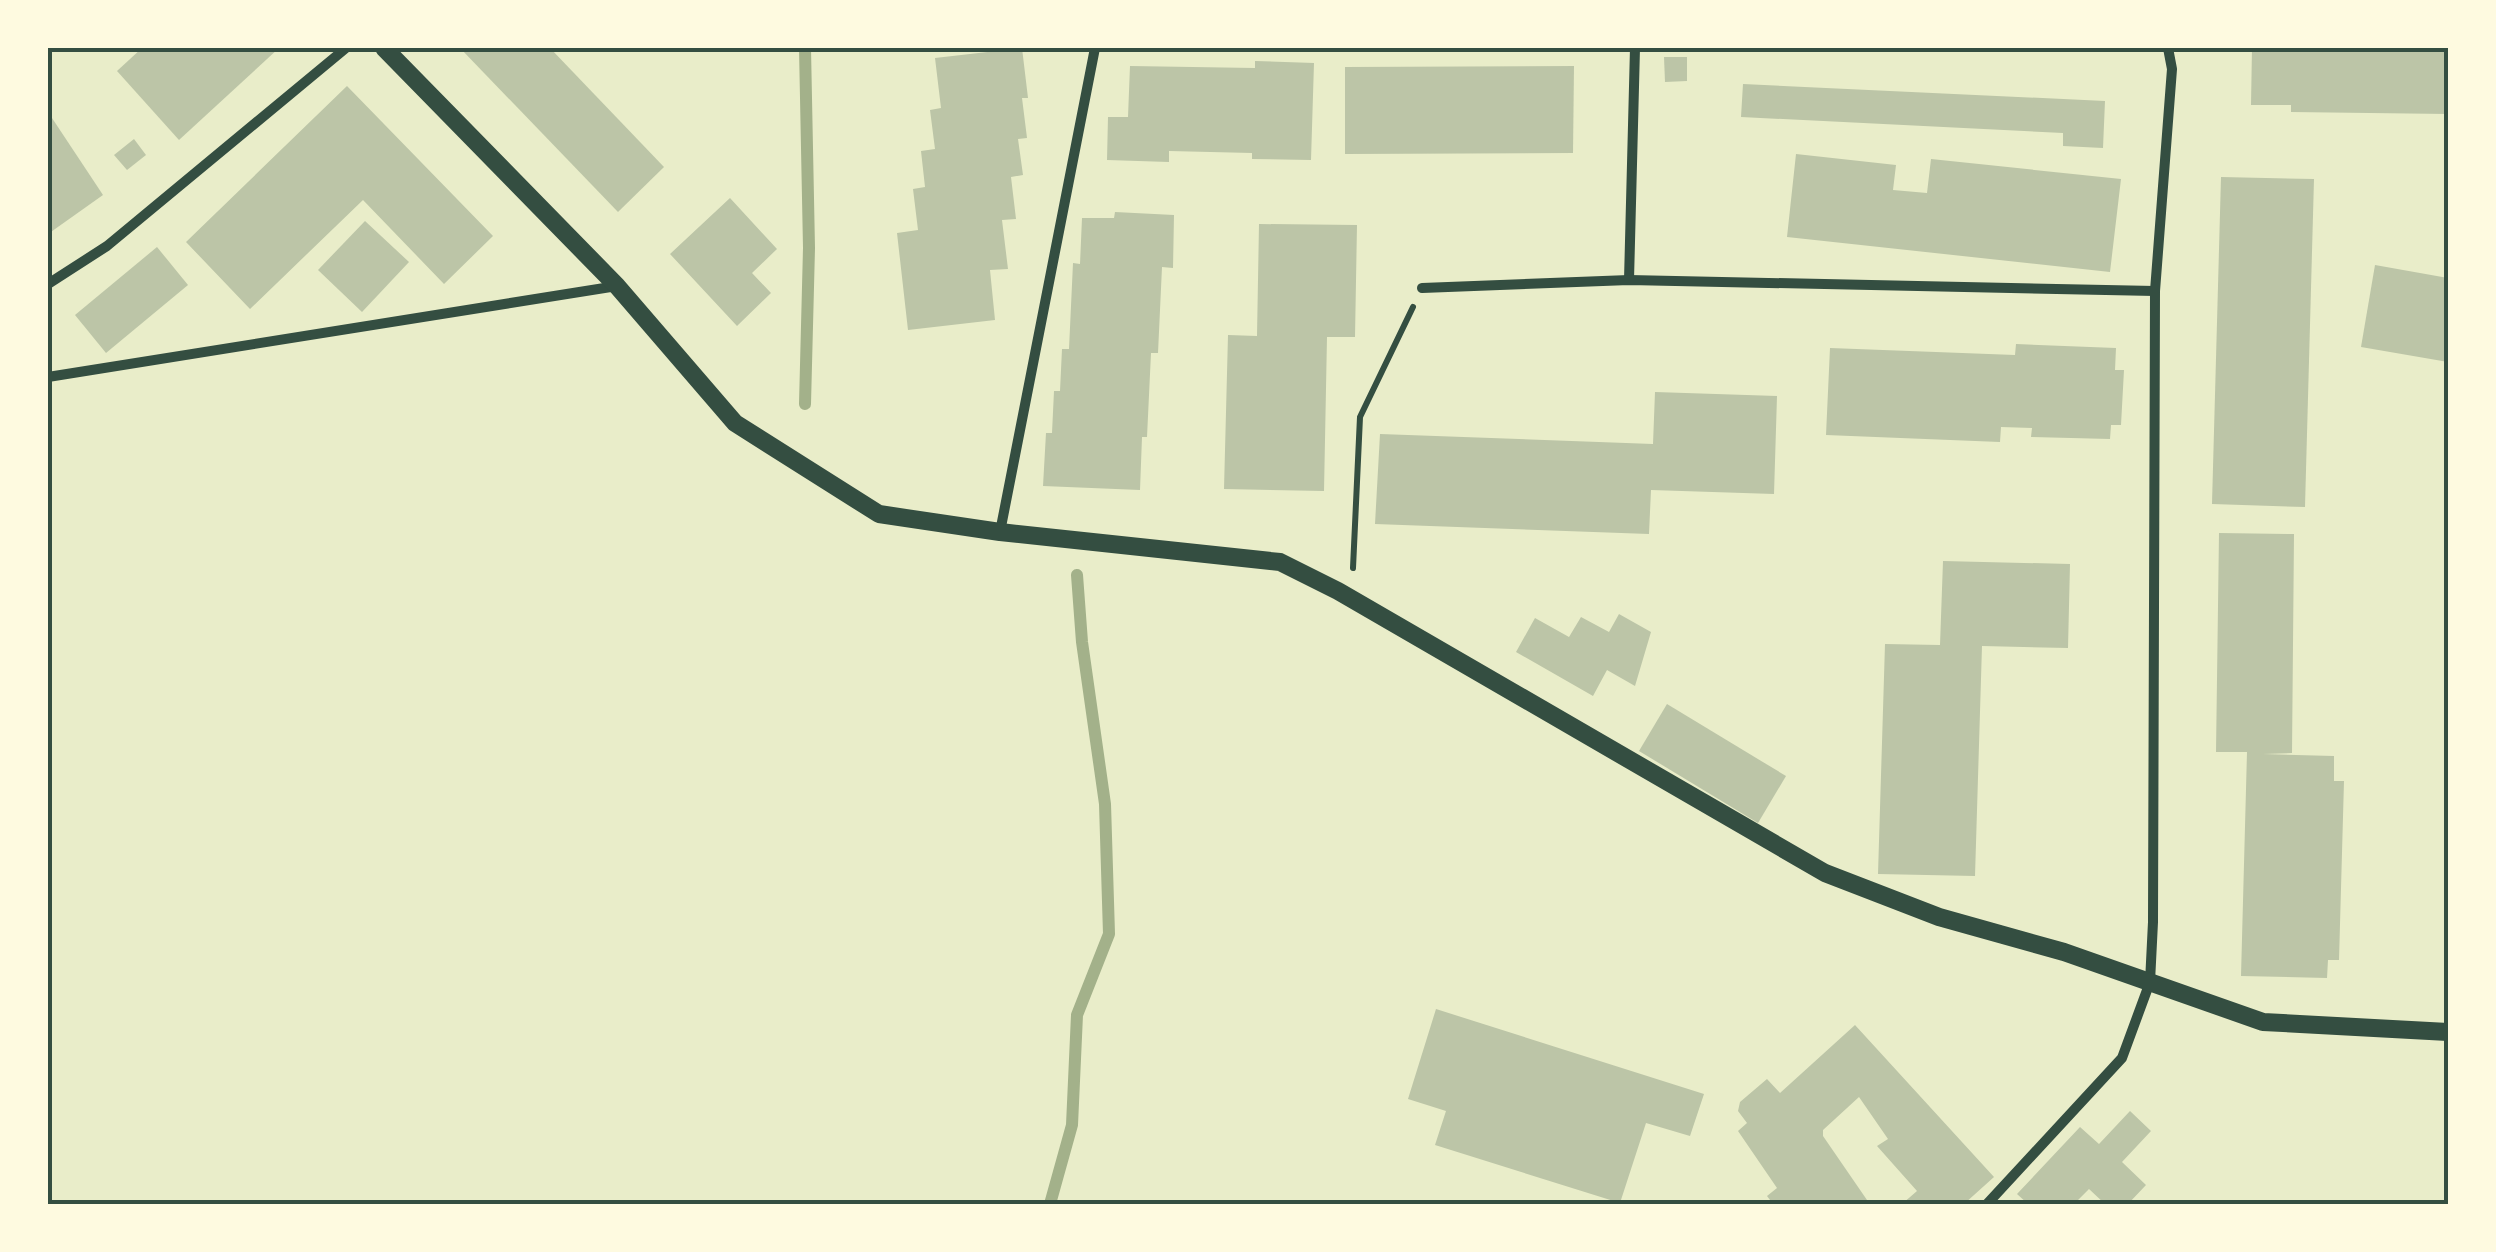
<svg xmlns="http://www.w3.org/2000/svg" width="2496" height="1252" viewBox="0 0 2496 1252" font-family="'Space Grotesk',sans-serif">
	<style>
		.lines { fill: none; stroke-linecap: round; stroke-linejoin: round }
		.stream { stroke: #a3b18a; stroke-width: 12 }
		.building { fill: #bcc5a7 }
		.path { stroke: #344e41; stroke-width: 6 }
		.minor { stroke: #344e41; stroke-width: 10 }
		.tertiary { stroke: #344e41; stroke-width: 18 }
		.neatline { fill: none; stroke: #344e41; stroke-width: 4 }
	</style>
	<rect width="100%" height="100%" fill="#e9edc9"/>
	<g class="lines">
		<g class="stream">
			<path d="M 805,404 L 809,248 L 805,48"/>
			<path d="M 1050,1204 L 1072,1125 L 1077,1015 L 1109,934 L 1105,804 L 1082,642 L 1077,575"/>
		</g>
	</g>
	<g class="building">
		<path d="M 142,48 L 279,48 L 179,140 L 117,71 Z"/>
		<path d="M 460,48 L 550,48 L 664,167 L 618,212 Z"/>
		<path d="M 1022,48 L 1028,98 L 1022,98 L 1027,138 L 1018,139 L 1023,175 L 1011,177 L 1016,219 L 1002,220 L 1008,269 L 990,270 L 995,320 L 908,330 L 897,233 L 918,230 L 913,189 L 925,187 L 921,151 L 935,149 L 930,110 L 941,108 L 935,58 Z"/>
		<path d="M 2252,48 L 2448,48 L 2448,114 L 2291,112 L 2291,105 L 2251,105 Z"/>
		<path d="M 1664,57 L 1687,57 L 1687,81 L 1665,82 Z"/>
		<path d="M 1255,61 L 1314,63 L 1311,160 L 1252,159 L 1252,153 L 1169,151 L 1169,162 L 1107,160 L 1108,117 L 1128,117 L 1130,66 L 1255,68 Z"/>
		<path d="M 1574,66 L 1573,153 L 1345,154 L 1345,67 Z"/>
		<path d="M 1743,84 L 2105,101 L 2103,148 L 2063,146 L 2063,133 L 1741,117 Z"/>
		<path d="M 347,86 L 493,236 L 444,284 L 363,200 L 250,309 L 186,242 Z"/>
		<path d="M 48,112 L 103,195 L 48,234 Z"/>
		<path d="M 134,139 L 146,155 L 127,170 L 114,155 Z"/>
		<path d="M 1796,154 L 1896,165 L 1893,190 L 1927,193 L 1931,159 L 2121,179 L 2110,272 L 1787,237 Z"/>
		<path d="M 2221,177 L 2314,179 L 2305,507 L 2212,504 Z"/>
		<path d="M 730,198 L 777,249 L 752,273 L 771,293 L 737,326 L 670,254 Z"/>
		<path d="M 1115,212 L 1174,215 L 1173,268 L 1162,267 L 1158,353 L 1151,353 L 1147,437 L 1142,437 L 1140,490 L 1043,486 L 1046,433 L 1052,433 L 1054,391 L 1060,391 L 1062,349 L 1069,349 L 1073,263 L 1080,264 L 1082,218 L 1114,218 Z"/>
		<path d="M 365,221 L 409,262 L 362,312 L 318,270 Z"/>
		<path d="M 1259,224 L 1357,225 L 1355,337 L 1327,337 L 1324,491 L 1224,489 L 1228,335 L 1257,336 Z"/>
		<path d="M 157,247 L 188,285 L 106,353 L 75,315 Z"/>
		<path d="M 2375,265 L 2448,278 L 2448,362 L 2361,347 Z"/>
		<path d="M 2016,344 L 2116,348 L 2115,370 L 2124,370 L 2121,425 L 2111,425 L 2110,439 L 2031,437 L 2032,428 L 2001,427 L 2000,442 L 1826,435 L 1830,348 L 2015,355 Z"/>
		<path d="M 1655,392 L 1777,396 L 1774,494 L 1651,490 L 1649,534 L 1375,524 L 1380,434 L 1653,444 Z"/>
		<path d="M 2219,533 L 2294,534 L 2292,753 L 2263,754 L 2334,756 L 2334,781 L 2344,781 L 2339,960 L 2328,960 L 2327,978 L 2241,976 L 2247,752 L 2216,752 Z"/>
		<path d="M 1943,561 L 2070,564 L 2068,648 L 1982,646 L 1975,876 L 1878,874 L 1885,644 L 1940,645 Z"/>
		<path d="M 1619,614 L 1651,632 L 1635,686 L 1607,670 L 1593,696 L 1516,652 L 1535,618 L 1569,637 L 1581,617 L 1609,632 Z"/>
		<path d="M 1667,704 L 1786,776 L 1758,823 L 1639,751 Z"/>
		<path d="M 1436,1009 L 1704,1094 L 1690,1136 L 1646,1123 L 1620,1203 L 1435,1145 L 1446,1111 L 1408,1099 Z"/>
		<path d="M 1855,1025 L 1994,1177 L 1964,1204 L 1902,1204 L 1917,1191 L 1877,1146 L 1888,1139 L 1859,1097 L 1823,1130 L 1823,1136 L 1867,1200 L 1863,1202 L 1865,1204 L 1773,1204 L 1767,1196 L 1777,1188 L 1738,1131 L 1747,1123 L 1738,1111 L 1740,1102 L 1767,1079 L 1780,1093 Z"/>
		<path d="M 2130,1111 L 2151,1131 L 2122,1162 L 2146,1185 L 2128,1204 L 2105,1204 L 2089,1189 L 2074,1204 L 2028,1204 L 2017,1194 L 2080,1127 L 2099,1144 Z"/>
	</g>
	<g class="lines">
		<path class="path" d="M 1353,568 L 1360,417 L 1413,307"/>
		<g class="minor">
			<path d="M 1629,280 L 1635,48"/>
			<path d="M 48,284 L 107,246 L 346,48"/>
			<path d="M 1422,288 L 1629,280 L 2155,291"/>
			<path d="M 48,377 L 617,286"/>
			<path d="M 1000,532 L 1095,48"/>
			<path d="M 1987,1204 L 2122,1058 L 2150,982 L 2153,922 L 2155,291 L 2172,69 L 2168,48"/>
		</g>
		<path class="tertiary" d="M 384,48 L 617,286 L 735,423 L 879,514 L 1000,532 L 1280,562 L 1338,591 L 1825,873 L 1939,917 L 2064,952 L 2263,1022 L 2448,1032"/>
	</g>
	<rect width="2496" height="1252" fill="none" stroke="#fefae0" stroke-width="100"/>
	<rect x="50" y="50" width="2396" height="1152" class="neatline"/>
</svg>
